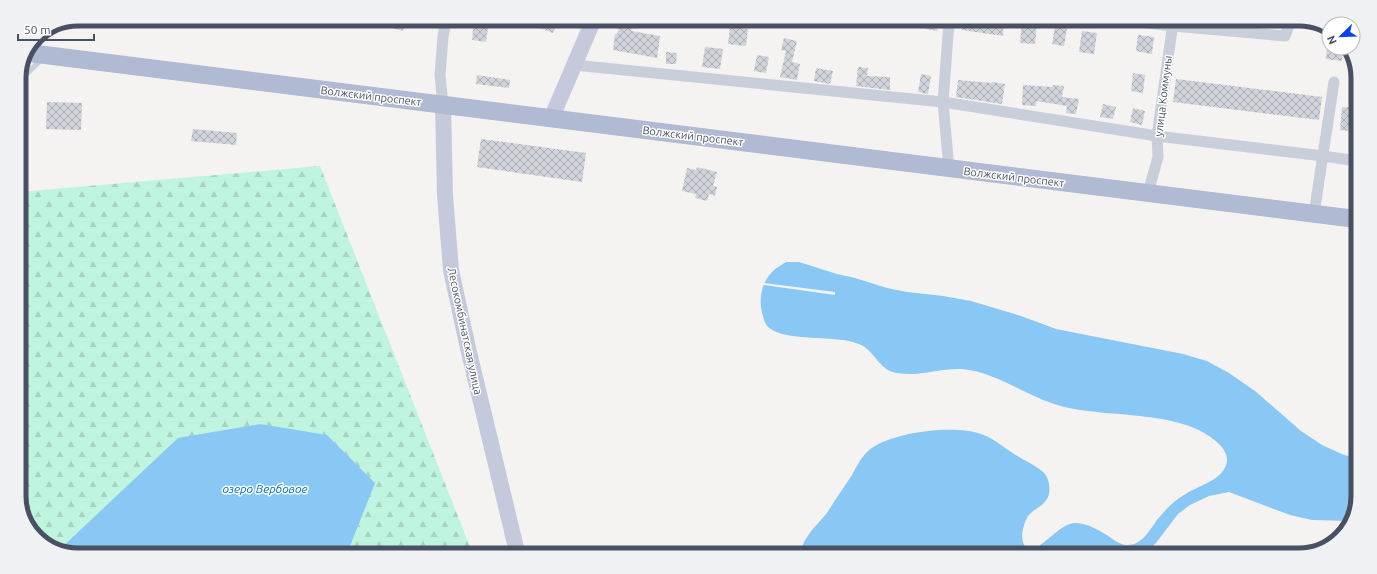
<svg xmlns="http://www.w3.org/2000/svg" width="1377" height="574" viewBox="0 0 1377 574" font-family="Ubuntu,sans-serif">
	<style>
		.forest { fill: url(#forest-firs) }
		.water { fill: #89c7f4 }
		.pier { fill: #f5f3f2 }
		.building { fill: url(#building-cross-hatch) }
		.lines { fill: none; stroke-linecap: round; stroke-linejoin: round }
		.lane { stroke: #c9cedb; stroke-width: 5.5 }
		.street { stroke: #c9cedb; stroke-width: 11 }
		.secondary { stroke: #c4cadc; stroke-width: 16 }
		.primary { stroke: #b1bad3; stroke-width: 18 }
		.labels { text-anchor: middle; stroke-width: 3; stroke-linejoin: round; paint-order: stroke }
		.street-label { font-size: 11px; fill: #485062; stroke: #fff }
		.water-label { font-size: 12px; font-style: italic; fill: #006dbd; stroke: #fff }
		.rim { fill: none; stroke: #485062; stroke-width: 5 }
	</style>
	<defs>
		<pattern id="forest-firs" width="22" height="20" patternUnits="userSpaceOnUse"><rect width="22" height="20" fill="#bff4df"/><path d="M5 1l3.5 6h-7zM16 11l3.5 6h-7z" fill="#a6d3c2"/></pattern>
		<pattern id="building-cross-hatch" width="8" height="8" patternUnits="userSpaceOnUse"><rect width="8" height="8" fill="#d1d3da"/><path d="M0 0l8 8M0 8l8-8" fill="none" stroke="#acaeb4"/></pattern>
	</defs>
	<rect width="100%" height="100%" fill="#f5f3f2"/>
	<path class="forest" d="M 320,166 L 472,552 L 56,551 L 31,532 L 19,500 L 19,192 Z"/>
	<g class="water">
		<path d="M 786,262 L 799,262 L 837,274 L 855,278 L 887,288 L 907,292 L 943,296 L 971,301 L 1021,316 L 1056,329 L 1183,354 L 1207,361 L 1229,373 L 1255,391 L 1301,431 L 1322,445 L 1344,455 L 1354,457 L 1354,518 L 1351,521 L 1312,520 L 1290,515 L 1229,492 L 1209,496 L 1190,505 L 1178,514 L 1156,543 L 1144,554 L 801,553 C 802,538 818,524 827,513 C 835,500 844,487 852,475 C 856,467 861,458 867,452 C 888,432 951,425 978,433 C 992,437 1002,446 1014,454 C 1022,459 1039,467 1045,474 C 1049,479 1051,490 1048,497 C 1043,507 1035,508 1029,515 C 1026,518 1024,525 1023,529 C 1020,541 1025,555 1038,547 C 1067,525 1069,513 1105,534 C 1112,538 1119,545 1127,545 C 1142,545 1149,531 1157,520 C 1162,514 1168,507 1174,502 C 1180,497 1188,492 1195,489 C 1206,483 1222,478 1226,465 C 1229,458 1225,451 1221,446 C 1186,408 1107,419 1061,406 C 1027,397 997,372 962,369 C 940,368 918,377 897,373 C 878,370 875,350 859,344 C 834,334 787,343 768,327 C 765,324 764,320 763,316 C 758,300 761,283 773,271 C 777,267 782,265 786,262 Z"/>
		<path d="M 260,424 L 327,435 L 375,483 L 350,546 L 329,552 L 58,551 L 178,438 Z"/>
	</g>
	<path class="pier" d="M 764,283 L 835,292 L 835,295 L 764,285 Z"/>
	<g class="building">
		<path d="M 394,20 L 406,20 L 403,31 L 392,28 Z"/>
		<path d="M 474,20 L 489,21 L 486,42 L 472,40 Z"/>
		<path d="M 539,21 L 558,21 L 553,33 L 537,27 Z"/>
		<path d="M 622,21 L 634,21 L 631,31 L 660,36 L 657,58 L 613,50 L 615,34 L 617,34 Z"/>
		<path d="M 927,22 L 939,22 L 937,31 L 925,29 Z"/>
		<path d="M 964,22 L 1004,22 L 1003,36 L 962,30 Z"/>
		<path d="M 1022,22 L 1037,23 L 1035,44 L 1020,43 Z"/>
		<path d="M 1055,26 L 1067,28 L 1064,46 L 1052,44 Z"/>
		<path d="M 730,27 L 748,29 L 746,46 L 728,44 Z"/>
		<path d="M 1082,31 L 1097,33 L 1094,54 L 1079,52 Z"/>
		<path d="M 1138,35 L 1154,37 L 1152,54 L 1136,51 Z"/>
		<path d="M 784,38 L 797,41 L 792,62 L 800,64 L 797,80 L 780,77 L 786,51 L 781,50 Z"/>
		<path d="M 705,47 L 723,49 L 720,69 L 702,67 Z"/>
		<path d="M 1327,48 L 1343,48 L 1342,61 L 1326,59 Z"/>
		<path d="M 666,52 L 677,53 L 676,64 L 666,64 Z"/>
		<path d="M 757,55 L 769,57 L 766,73 L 754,71 Z"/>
		<path d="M 858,67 L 868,68 L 867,76 L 890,77 L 890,90 L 856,86 Z"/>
		<path d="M 816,68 L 833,71 L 830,84 L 814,81 Z"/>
		<path d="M 1133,73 L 1145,75 L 1143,93 L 1131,91 Z"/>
		<path d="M 921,74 L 931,76 L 928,94 L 918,92 Z"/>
		<path d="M 477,75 L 510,80 L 509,88 L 476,84 Z"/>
		<path d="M 1176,79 L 1322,97 L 1319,120 L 1173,102 Z"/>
		<path d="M 958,80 L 991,83 L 992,82 L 1005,84 L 1002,104 L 956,97 Z"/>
		<path d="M 1023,85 L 1052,87 L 1053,85 L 1064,86 L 1062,97 L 1079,99 L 1076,114 L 1066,113 L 1067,106 L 1036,101 L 1036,106 L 1022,105 Z"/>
		<path d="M 47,102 L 82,103 L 81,130 L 46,129 Z"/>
		<path d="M 1103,104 L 1116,107 L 1113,119 L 1100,117 Z"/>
		<path d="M 1342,107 L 1358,108 L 1357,132 L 1340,130 Z"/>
		<path d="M 1133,108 L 1145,111 L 1142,125 L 1130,122 Z"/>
		<path d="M 193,129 L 237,133 L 236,145 L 191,141 Z"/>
		<path d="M 481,139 L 586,153 L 582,182 L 477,167 Z"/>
		<path d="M 697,167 L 717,172 L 713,186 L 717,187 L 715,196 L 709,194 L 707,201 L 695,198 L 696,194 L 682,191 L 687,168 L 696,170 Z"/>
	</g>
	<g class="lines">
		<path class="lane" d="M 19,81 L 42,59"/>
		<g class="street">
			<path d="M 1147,23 L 1173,26 L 1285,36 L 1290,23"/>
			<path d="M 574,65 L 943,102 L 1157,136 L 1323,156 L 1357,161"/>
			<path d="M 443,105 L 440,75 L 443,37 L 446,20"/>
			<path d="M 949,169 L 943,102 L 949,22"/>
			<path d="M 1148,193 L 1158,157 L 1157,136 L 1173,23"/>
			<path d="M 1314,214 L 1334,82"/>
		</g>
		<g class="secondary">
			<path d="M 443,105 L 445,195 L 451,270 L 468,348 L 517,552"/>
			<path d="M 551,119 L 593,21"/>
		</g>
		<path class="primary" d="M 29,53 L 1356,219"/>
	</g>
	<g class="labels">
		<g class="street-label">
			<text transform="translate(371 96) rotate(7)" y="4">Волжский проспект</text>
			<text transform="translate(1163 96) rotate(-83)" y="4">улица Коммуны</text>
			<text transform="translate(693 136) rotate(7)" y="4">Волжский проспект</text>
			<text transform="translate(1014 177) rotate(7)" y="4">Волжский проспект</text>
			<text transform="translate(465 331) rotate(78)" y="4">Лесокомбинатская улица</text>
		</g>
		<g class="water-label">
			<text x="265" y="493">озеро Вербовое</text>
		</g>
	</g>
	<path d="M0 0H1377V574H0ZM78 26H1299A52 52 0 0 1 1351 78V496A52 52 0 0 1 1299 548H78A52 52 0 0 1 26 496V78A52 52 0 0 1 78 26Z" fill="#f0f1f2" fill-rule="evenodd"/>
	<path class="rim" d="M78 26H1299A52 52 0 0 1 1351 78V496A52 52 0 0 1 1299 548H78A52 52 0 0 1 26 496V78A52 52 0 0 1 78 26Z"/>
	<g transform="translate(1341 36) rotate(247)"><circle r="19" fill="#ffffff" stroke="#b6b9c0"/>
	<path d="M0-3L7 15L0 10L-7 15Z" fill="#0c40f5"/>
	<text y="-6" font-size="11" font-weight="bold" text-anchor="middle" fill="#485062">N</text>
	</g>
	<path d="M18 34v6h76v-6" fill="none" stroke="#485062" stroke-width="2"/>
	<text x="24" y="34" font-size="12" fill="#485062" stroke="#ffffff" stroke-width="3" paint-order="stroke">50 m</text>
</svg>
